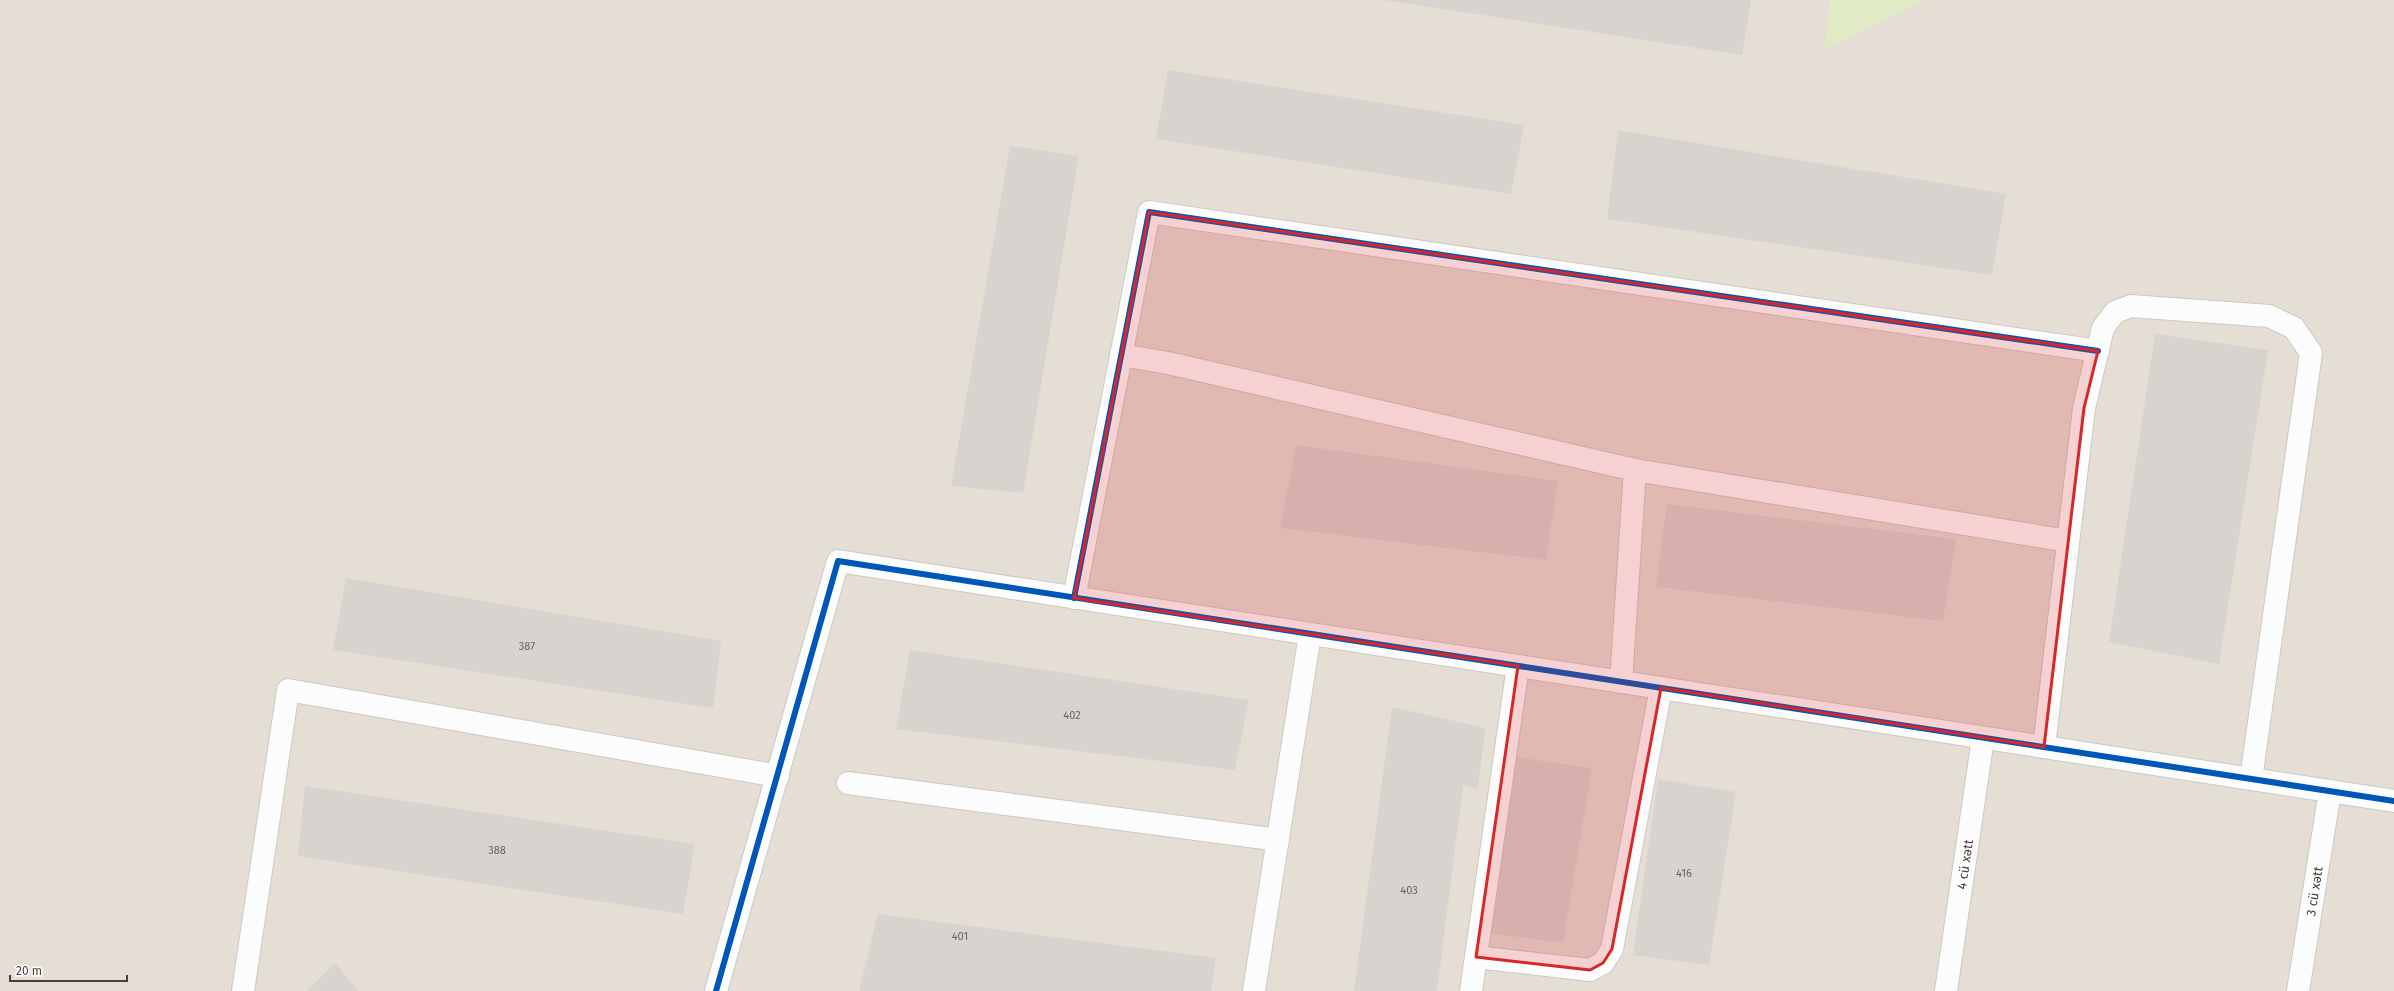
<svg xmlns="http://www.w3.org/2000/svg" width="2394" height="991" viewBox="0 0 2394 991" font-family="'Fira Sans',sans-serif">
	<style>
		.residential { fill: #e4ded5 }
		.green { fill: #e0ebc6 }
		.building { fill: #d8d3cf }
		.lines { fill: none; stroke-linecap: round; stroke-linejoin: round }
		.minor-casing { stroke: #ccc8c4; stroke-width: 24 }
		.minor { stroke: #fdfcfc; stroke-width: 22 }
		.cycleway-casing { stroke: #fff; stroke-width: 8 }
		.cycleway { stroke: #0057b8; stroke-width: 6 }
		.marked { fill: #d62828; fill-opacity: 0.2; stroke: #d62828; stroke-width: 3; stroke-linejoin: round }
		.labels { text-anchor: middle; stroke-width: 3.5; stroke-linejoin: round; paint-order: stroke }
		.number-label { font-size: 11px; fill: #6c645c }
		.street-label { font-size: 13px; fill: #463d34; stroke: #fff }
	</style>
	<rect width="100%" height="100%" fill="#f0ece8"/>
	<rect class="residential" x="0" y="0" width="2394" height="991"/>
	<path class="green" d="M 1830,0 L 1925,0 L 1824,50 Z"/>
	<g class="building">
		<path d="M 1384,0 L 1751,0 L 1742,55 Z"/>
		<path d="M 1168,70 L 1524,125 L 1511,194 L 1156,139 Z"/>
		<path d="M 1618,130 L 2006,194 L 1992,275 L 1607,219 Z"/>
		<path d="M 1010,146 L 1079,156 L 1023,493 L 951,486 Z"/>
		<path d="M 2155,334 L 2268,350 L 2219,664 L 2109,642 Z"/>
		<path d="M 1296,445 L 1558,481 L 1546,560 L 1280,528 Z"/>
		<path d="M 1667,504 L 1956,539 L 1943,621 L 1656,587 Z"/>
		<path d="M 346,578 L 721,641 L 713,708 L 333,650 Z"/>
		<path d="M 910,650 L 1249,700 L 1235,770 L 896,729 Z"/>
		<path d="M 1392,707 L 1485,728 L 1478,789 L 1463,785 L 1437,991 L 1354,991 Z"/>
		<path d="M 1515,757 L 1592,768 L 1563,943 L 1489,933 Z"/>
		<path d="M 1658,779 L 1736,792 L 1709,965 L 1633,955 Z"/>
		<path d="M 305,786 L 695,844 L 683,914 L 298,856 Z"/>
		<path d="M 878,914 L 1216,958 L 1211,991 L 859,991 Z"/>
		<path d="M 335,963 L 358,991 L 307,991 Z"/>
	</g>
	<g class="lines">
		<defs>
			<g id="minor">
				<path d="M 1121,355 L 1168,363 L 1635,470 L 2068,541"/>
				<path d="M 1074,598 L 1149,212 L 2098,351"/>
				<path d="M 1621,682 L 1635,470"/>
				<path d="M 2044,747 L 2084,408 L 2103,328 L 2115,312 L 2131,306 L 2269,316 L 2294,328 L 2311,353 L 2251,779"/>
				<path d="M 848,783 L 1278,840"/>
				<path d="M 1476,957 L 1590,970 L 1603,963 L 1612,949 L 1661,688"/>
				<path d="M 243,991 L 288,690 L 778,776"/>
				<path d="M 716,991 L 838,561 L 2394,801"/>
				<path d="M 1254,991 L 1310,634"/>
				<path d="M 1471,991 L 1518,666"/>
				<path id="s1" d="M 1946,991 L 1983,738"/>
				<path id="s2" d="M 2298,991 L 2330,791"/>
			</g>
		</defs>
		<use href="#minor" class="minor-casing"/>
		<use href="#minor" class="minor"/>
		<defs>
			<g id="cycleway">
				<path d="M 1074,598 L 1149,212 L 2098,351"/>
				<path d="M 716,991 L 838,561 L 2394,801"/>
			</g>
		</defs>
		<use href="#cycleway" class="cycleway-casing"/>
		<use href="#cycleway" class="cycleway"/>
	</g>
	<path class="marked" d="M 1149,212 L 2098,351 L 2084,408 L 2044,747 L 1661,688 L 1612,949 L 1603,963 L 1590,970 L 1476,957 L 1518,666 L 1074,598 Z"/>
	<g class="labels">
		<g class="number-label">
			<text x="527" y="650">387</text>
			<text x="1072" y="719">402</text>
			<text x="497" y="854">388</text>
			<text x="1684" y="877">416</text>
			<text x="1409" y="894">403</text>
			<text x="960" y="940">401</text>
		</g>
		<g class="street-label">
			<text dy="5" stroke="none"><textPath href="#s1" startOffset="128">4 cü xətt</textPath></text>
			<text dy="5" stroke="none"><textPath href="#s2" startOffset="101">3 cü xətt</textPath></text>
		</g>
	</g>
	<path d="M10 975v6h117v-6" fill="none" stroke="#463d34" stroke-width="2"/>
	<text x="16" y="975" font-size="12" fill="#463d34" stroke="#ffffff" stroke-width="3" paint-order="stroke">20 m</text>
</svg>
